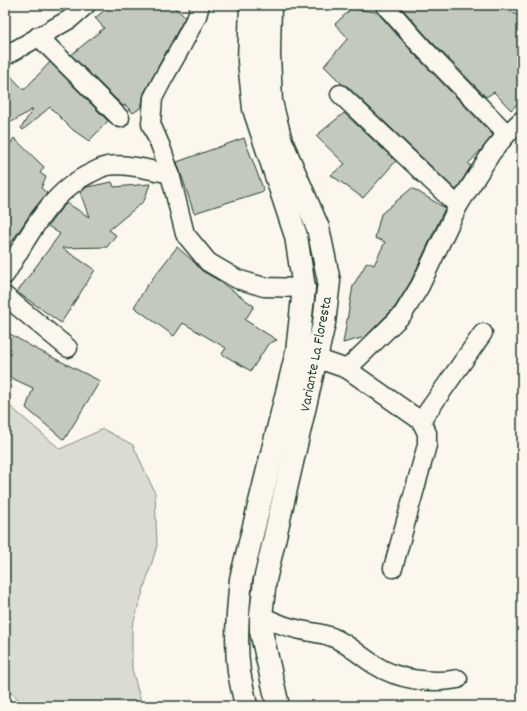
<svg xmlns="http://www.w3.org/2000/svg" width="527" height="711" viewBox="0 0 527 711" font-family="Dekko,sans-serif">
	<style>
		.green { fill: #dbdcd1; stroke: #7d8c82 }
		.building { fill: #c4c9be; stroke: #1f3d34 }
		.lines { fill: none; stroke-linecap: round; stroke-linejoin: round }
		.street-casing { stroke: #1f3d34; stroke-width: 21 }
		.secondary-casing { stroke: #1f3d34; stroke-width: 25 }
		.street { stroke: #fbf7ec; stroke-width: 18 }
		.secondary { stroke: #fbf7ec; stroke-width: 22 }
		.labels { text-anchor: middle; stroke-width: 3.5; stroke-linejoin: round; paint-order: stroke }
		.street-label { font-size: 15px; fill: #1f3d34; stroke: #fbf7ec }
	</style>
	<rect width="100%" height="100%" fill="#fbf7ec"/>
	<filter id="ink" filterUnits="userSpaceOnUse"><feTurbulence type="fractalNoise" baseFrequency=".025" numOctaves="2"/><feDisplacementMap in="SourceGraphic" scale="8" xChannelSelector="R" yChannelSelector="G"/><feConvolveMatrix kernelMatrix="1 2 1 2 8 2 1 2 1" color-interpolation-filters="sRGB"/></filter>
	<g filter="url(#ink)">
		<path class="green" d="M 5,402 L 60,449 L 103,429 L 133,445 L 155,493 L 157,546 L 132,627 L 132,669 L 142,706 L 27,706 L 5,688 Z"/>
		<g class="building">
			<path d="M 111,5 L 172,5 L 185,17 L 144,93 L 142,104 L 139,109 L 133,113 L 125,105 L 123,106 L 71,55 L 104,28 L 95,18 Z"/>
			<path d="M 399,5 L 508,5 L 507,10 L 522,17 L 522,100 L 511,110 L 494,92 L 486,97 L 430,40 Z"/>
			<path d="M 351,9 L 377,12 L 414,54 L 493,135 L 480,151 L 468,164 L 471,166 L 456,190 L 347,86 L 342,84 L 324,66 L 348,38 L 335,24 Z"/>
			<path d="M 50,62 L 108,121 L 89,141 L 73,130 L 50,107 L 23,130 L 21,128 L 33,109 L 5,126 L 5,70 L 24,90 Z"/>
			<path d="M 344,113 L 396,161 L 363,198 L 331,175 L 345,164 L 316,136 Z"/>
			<path d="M 14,138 L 44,167 L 40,173 L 46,177 L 41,188 L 47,193 L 33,210 L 13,240 L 5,247 L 5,153 Z"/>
			<path d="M 244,138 L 264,191 L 194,213 L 177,162 Z"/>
			<path d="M 112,182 L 114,187 L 150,184 L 144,201 L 109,230 L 116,235 L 107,247 L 62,248 L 95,270 L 61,323 L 17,292 L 60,234 L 48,226 L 60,210 L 67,203 L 89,217 L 80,192 L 87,187 Z"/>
			<path d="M 412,188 L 445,208 L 411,281 L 395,307 L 365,337 L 343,343 L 353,286 L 367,262 L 374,265 L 385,242 L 375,238 L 381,214 Z"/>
			<path d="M 177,247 L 193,261 L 202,271 L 218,280 L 254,306 L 245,320 L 277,340 L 268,344 L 251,371 L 222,354 L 226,348 L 183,323 L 174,336 L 134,307 L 146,287 Z"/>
			<path d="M 5,331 L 34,348 L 100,381 L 64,440 L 26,408 L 33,388 L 5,375 Z"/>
		</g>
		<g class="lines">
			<defs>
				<g id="street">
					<path d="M 200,5 L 197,16 L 181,47 L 164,77 L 153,98 L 151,124 L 161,147 L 170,174 L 185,234 L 208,262 L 237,279 L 264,287 L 304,288"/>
					<path d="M 385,5 L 422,47 L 507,134"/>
					<path d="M 38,36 L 120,118"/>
					<path d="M 5,56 L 70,19 L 86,5"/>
					<path d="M 340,94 L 458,206"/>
					<path d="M 5,275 C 28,237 50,191 93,172 C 97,170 102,167 107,166 C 125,163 151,170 170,174"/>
					<path d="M 5,296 L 68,348"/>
					<path d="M 304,354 L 347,369 L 421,421 L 427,433 L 427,445 L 393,568"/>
					<path d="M 347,369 L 403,314 L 420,286 L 458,206 L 492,152 L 507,134 L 522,120"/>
					<path d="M 421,421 L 483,333"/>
					<path d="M 261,616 C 271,620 282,626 293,628 C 305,632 319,632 332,637 C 349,644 360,656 375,665 C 398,680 432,684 458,679"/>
				</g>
				<g id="secondary">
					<path d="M 270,5 L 269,53 L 271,102 L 281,141 L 318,228 L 329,281 L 324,323 L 265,580 L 261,616 L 261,631 L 278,706"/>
					<path d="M 246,706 C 244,695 241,684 239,672 C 235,641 238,610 241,579 L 297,352 L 304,288 L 296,236 L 254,109 L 249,61 L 251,5"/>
				</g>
			</defs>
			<use href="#street" class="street-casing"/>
			<use href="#secondary" class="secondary-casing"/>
			<use href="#street" class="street"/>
			<use href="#secondary" class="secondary"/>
		</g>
	</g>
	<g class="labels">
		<g class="street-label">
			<text transform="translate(315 354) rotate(-79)" y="5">Variante La Floresta</text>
		</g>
	</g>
	<rect width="527" height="711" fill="none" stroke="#fbf7ec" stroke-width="20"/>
	<rect x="10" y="10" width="507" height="691" fill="none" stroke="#1f3d34" stroke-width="1.5" filter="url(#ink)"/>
</svg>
